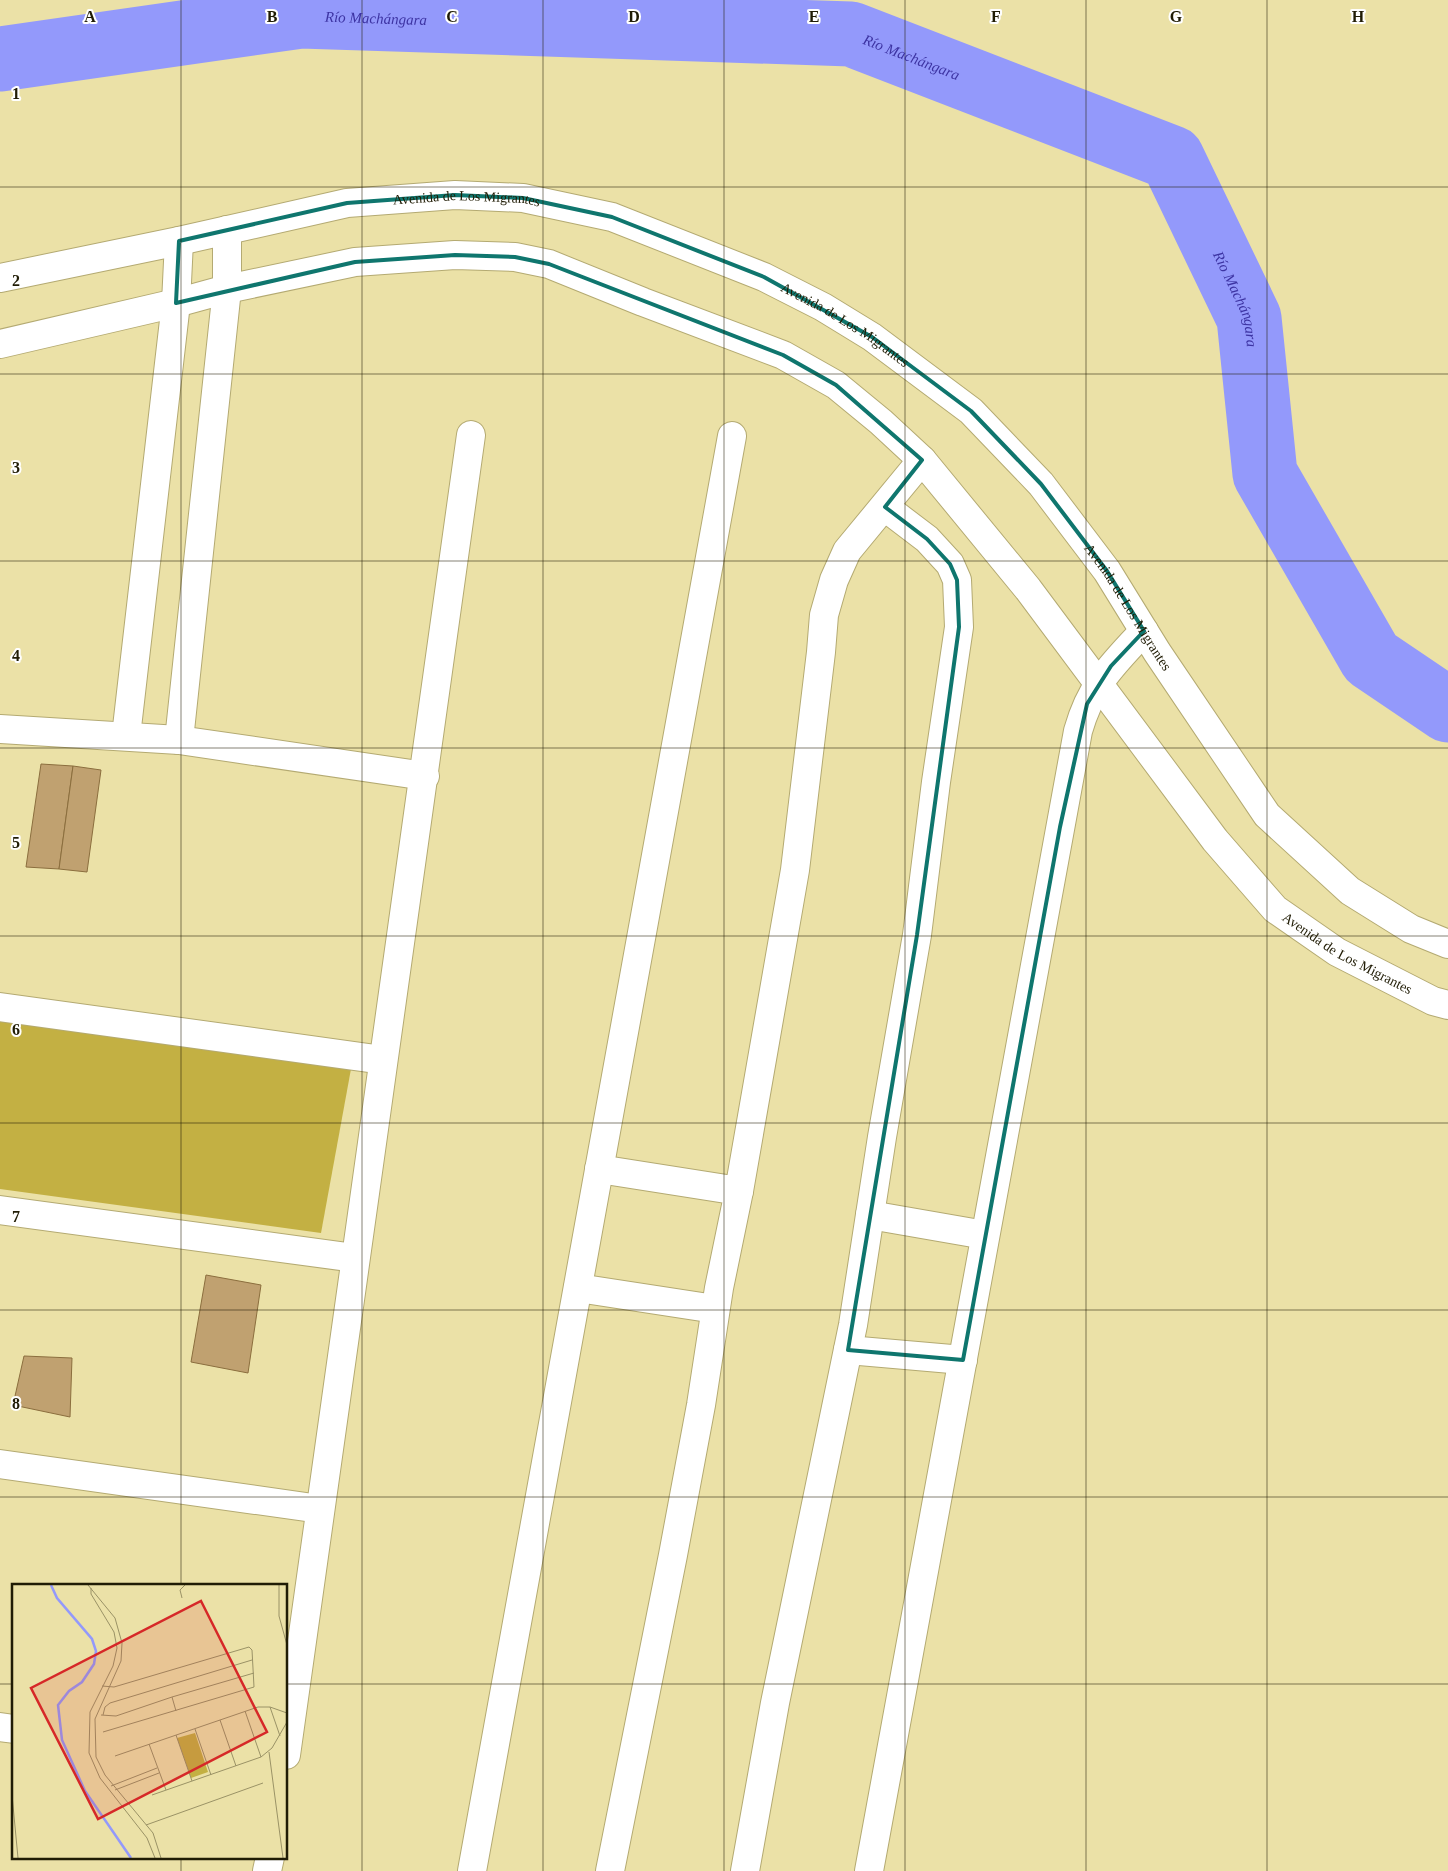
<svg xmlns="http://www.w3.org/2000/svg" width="1448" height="1871" viewBox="0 0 1448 1871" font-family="'Times New Roman',serif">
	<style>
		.green { fill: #c3b043 }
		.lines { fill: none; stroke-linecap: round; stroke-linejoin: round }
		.river { stroke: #9399fb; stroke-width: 65 }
		.building { fill: #c0a170; stroke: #8b6e3e }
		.minor-casing { stroke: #b4aa72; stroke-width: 30 }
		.minor { stroke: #fff; stroke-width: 28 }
		.marked { fill: none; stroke: #0f766e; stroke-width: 4; stroke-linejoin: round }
		.grid { fill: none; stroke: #201c05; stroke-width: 1; stroke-opacity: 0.55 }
		.labels { text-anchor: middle; stroke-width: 4; stroke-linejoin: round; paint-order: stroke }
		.street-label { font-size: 14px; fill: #201c05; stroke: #fff }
		.water-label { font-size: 15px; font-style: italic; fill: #3d34a3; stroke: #fff }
		.inset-river { fill: none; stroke: #9399fb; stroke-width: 2.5 }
		.inset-road { fill: none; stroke: #9a9266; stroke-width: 1 }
		.view { fill: #d62828; fill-opacity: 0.15; stroke: #d62828; stroke-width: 2.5 }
		.inset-edge { fill: none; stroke: #201c05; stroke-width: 2.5 }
		.grid-label { font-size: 16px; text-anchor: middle; font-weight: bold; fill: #201c05; stroke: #fff; stroke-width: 4; stroke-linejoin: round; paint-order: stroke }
	</style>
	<rect width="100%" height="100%" fill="#ebe1a7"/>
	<path class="green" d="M 0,1006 L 353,1058 L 321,1233 L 0,1189 Z"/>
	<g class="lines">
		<path class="river" id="s1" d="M 0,59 L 301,16 L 851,34 L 1172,158 L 1249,318 L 1265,474 L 1371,658 L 1448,710"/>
	</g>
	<g class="building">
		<path d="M 41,764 L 73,766 L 59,869 L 26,867 Z"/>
		<path d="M 73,766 L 101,770 L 87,872 L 59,869 Z"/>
		<path d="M 206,1275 L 261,1285 L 248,1373 L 191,1362 Z"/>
		<path d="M 24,1356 L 72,1358 L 70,1417 L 13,1405 Z"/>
	</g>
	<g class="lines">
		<defs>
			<g id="minor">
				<path id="s2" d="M 0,278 L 179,241 L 347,203 L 455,195 L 523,198 L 612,217 L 764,277 L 823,307 L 872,337 L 971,411 L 1041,484 L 1107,571 L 1157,652 L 1267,815 L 1350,891 L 1411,929 L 1448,944"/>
				<path id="s3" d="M 0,344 L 176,303 L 227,289 L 355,262 L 455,255 L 515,257 L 549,264 L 643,302 L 783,355 L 836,385 L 881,422 L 922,460 L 1028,589 L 1215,840 L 1275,909 L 1337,952 L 1433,1001 L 1448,1005"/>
				<path d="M 0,729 L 179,740 L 425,776"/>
				<path d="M 126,736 L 176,303 L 179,241"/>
				<path d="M 179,740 L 227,289 L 227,230"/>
				<path d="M 0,1007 L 383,1060"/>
				<path d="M 599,1169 L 739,1191 L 795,870 L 821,652 L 824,615 L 834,580 L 847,551 L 922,460"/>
				<path d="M 0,1210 L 355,1258"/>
				<path d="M 870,1215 L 985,1235"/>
				<path d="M 578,1288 L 715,1309"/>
				<path d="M 848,1350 L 963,1360"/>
				<path d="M 0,1464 L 320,1509"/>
				<path d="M 0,1727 L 14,1729"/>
				<path d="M 286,1755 C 346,1315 412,875 471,435"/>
				<path d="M 267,1871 L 270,1857"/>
				<path d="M 472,1871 L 732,436"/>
				<path d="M 610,1871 L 673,1555 L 701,1405 L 719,1288 L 739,1191"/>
				<path d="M 745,1871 L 775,1703 L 853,1325 L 882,1137 L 917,935 L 936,782 L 959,627 L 957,580 L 950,564 L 927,539 L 885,507"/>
				<path d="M 869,1871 L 1078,731 C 1091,685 1112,665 1144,631"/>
			</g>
		</defs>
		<use href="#minor" class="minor-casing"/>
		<use href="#minor" class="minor"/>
	</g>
	<path class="marked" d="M 455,195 L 523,198 L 612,217 L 764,277 L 872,337 L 971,411 L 1041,484 L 1107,571 L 1144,631 L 1111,666 L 1087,704 L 1060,827 L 963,1360 L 848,1350 L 917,935 L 959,627 L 957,580 L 950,564 L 927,539 L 885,507 L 922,460 L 836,385 L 783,355 L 549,264 L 515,257 L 455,255 L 355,262 L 176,303 L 179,241 L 347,203 Z"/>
	<path class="grid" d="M 181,0 L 181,1585M 362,0 L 362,1871M 543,0 L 543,1871M 724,0 L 724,1871M 905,0 L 905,1871M 1086,0 L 1086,1871M 1267,0 L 1267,1871M 0,187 L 1448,187M 0,374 L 1448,374M 0,561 L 1448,561M 0,748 L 1448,748M 0,936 L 1448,936M 0,1123 L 1448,1123M 0,1310 L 1448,1310M 0,1497 L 1448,1497M 0,1684 L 14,1684M 286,1684 L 1448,1684M 181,1857 L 181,1871"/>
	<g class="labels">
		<g class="street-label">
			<text dy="5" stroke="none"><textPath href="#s2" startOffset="475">Avenida de Los Migrantes</textPath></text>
			<text dy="5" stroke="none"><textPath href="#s2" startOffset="880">Avenida de Los Migrantes</textPath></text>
			<text dy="5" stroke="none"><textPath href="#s2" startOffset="1285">Avenida de Los Migrantes</textPath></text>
			<text dy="5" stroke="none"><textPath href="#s3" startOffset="1642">Avenida de Los Migrantes</textPath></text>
		</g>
		<g class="water-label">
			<text dy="5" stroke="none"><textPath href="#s1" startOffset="379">Río Machángara</textPath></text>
			<text dy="5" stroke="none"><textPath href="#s1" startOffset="919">Río Machángara</textPath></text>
			<text dy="5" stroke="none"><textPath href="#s1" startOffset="1354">Río Machángara</textPath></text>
		</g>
	</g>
	<g transform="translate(12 1584)">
		<rect width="275" height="275" fill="#ebe1a7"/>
		<path d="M 183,149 L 196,188 L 179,194 L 165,154 Z" fill="#c3b043"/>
		<path class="inset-river" d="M 39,1 L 45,14 L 80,55 L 84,67 L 82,80 L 70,98 L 57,107 L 46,121 L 50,156 L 73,207 L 119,274"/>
		<path class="inset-road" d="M 76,1 L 103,34 L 110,59 L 109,77 L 83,135 L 84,173 L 93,191 L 141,249 L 149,274M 267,1 L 267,32 L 275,61M 79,4 L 79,10 L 102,48 L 105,64 L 101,82 L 78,128 L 77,169 L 88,194 L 135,254 L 143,274M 170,14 L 168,6 L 173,1M 90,102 L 102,103 L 237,63 L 240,66 L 242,103 L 91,148M 160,113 L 242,89M 258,123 L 268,152M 233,127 L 249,173M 89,131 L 104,132 L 160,113 L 164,127M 91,131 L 93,123 L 98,119 L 240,76M 208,136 L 224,182M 183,145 L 199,191M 164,151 L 180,197M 137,160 L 154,206M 257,168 L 271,274M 103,172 L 246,123 L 258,123 L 275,129M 99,202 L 145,184M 103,206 L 147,189M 0,211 L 6,274M 140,211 L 249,173 L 260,164 L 275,138M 134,241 L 251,199"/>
		<path class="view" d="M 189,17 L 255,148 L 86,235 L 19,104 Z"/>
		<rect width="275" height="275" class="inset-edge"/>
	</g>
	<g class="grid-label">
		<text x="90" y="22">A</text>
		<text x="272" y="22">B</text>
		<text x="452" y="22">C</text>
		<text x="634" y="22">D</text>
		<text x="814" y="22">E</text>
		<text x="996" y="22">F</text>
		<text x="1176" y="22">G</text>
		<text x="1358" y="22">H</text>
		<text x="16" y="99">1</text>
		<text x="16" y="286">2</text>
		<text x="16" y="473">3</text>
		<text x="16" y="661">4</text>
		<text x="16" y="848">5</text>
		<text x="16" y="1035">6</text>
		<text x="16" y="1222">7</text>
		<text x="16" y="1409">8</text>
	</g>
</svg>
